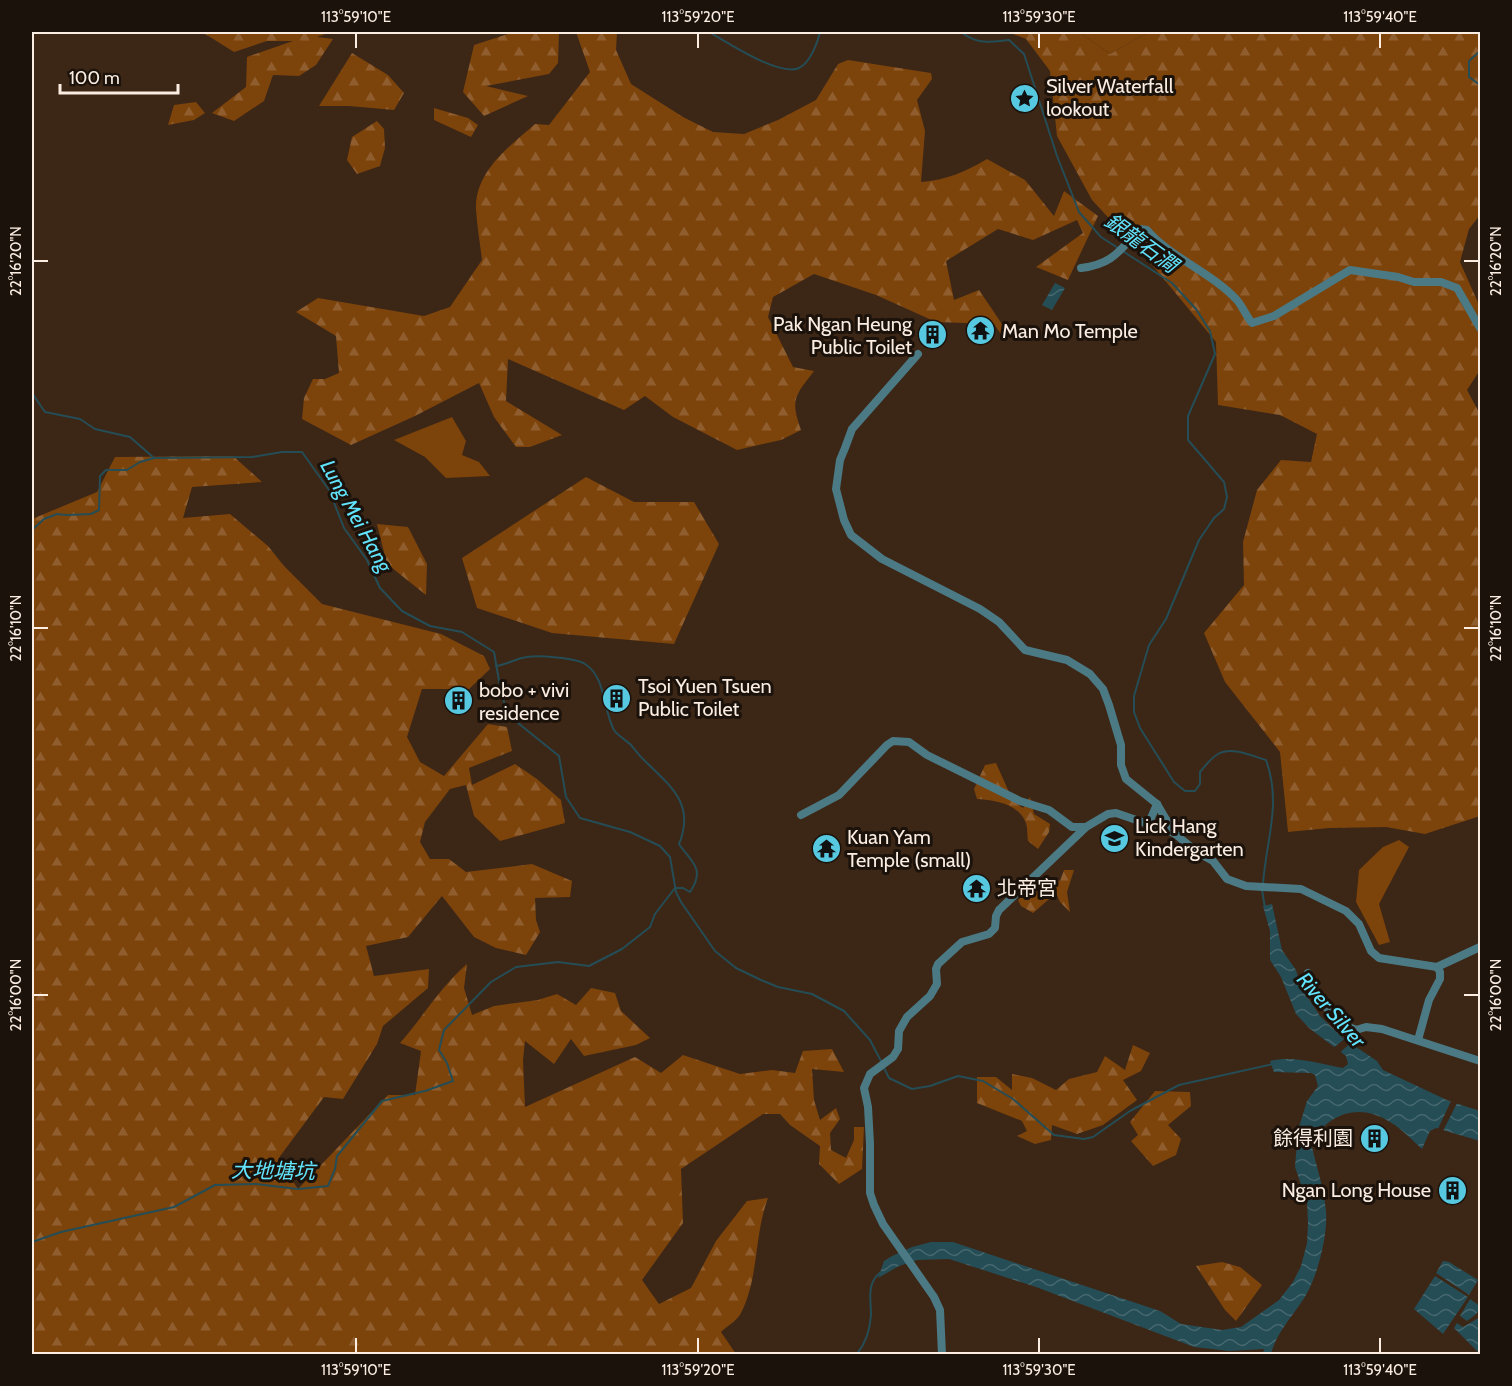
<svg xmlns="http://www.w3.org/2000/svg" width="1512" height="1386" viewBox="0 0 1512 1386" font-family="Cabin,'Noto Sans TC',sans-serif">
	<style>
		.green { fill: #7c430b }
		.forest { fill: url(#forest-firs) }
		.water { fill: url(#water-waves) }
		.pier { fill: #3c2616 }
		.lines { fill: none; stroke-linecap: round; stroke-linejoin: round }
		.stream { stroke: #254d56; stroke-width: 2 }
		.minor { stroke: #4b7a84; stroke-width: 8 }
		.ticks { fill: none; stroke: #fbede2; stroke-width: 2 }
		.labels { text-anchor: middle; stroke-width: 6; stroke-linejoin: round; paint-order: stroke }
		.poi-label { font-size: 20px; fill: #fbede2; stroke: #1b120b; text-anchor: start }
		.water-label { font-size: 21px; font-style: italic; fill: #62e4fe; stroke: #1b120b }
		.neatline { fill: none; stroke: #fbede2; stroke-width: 2 }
		.ticks-label { font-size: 15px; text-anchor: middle; fill: #fbede2 }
	</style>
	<defs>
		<pattern id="forest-firs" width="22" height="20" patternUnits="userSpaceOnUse" patternTransform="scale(1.5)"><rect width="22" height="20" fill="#7c430b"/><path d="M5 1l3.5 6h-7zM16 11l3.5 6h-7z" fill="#905e2e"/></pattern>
		<pattern id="water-waves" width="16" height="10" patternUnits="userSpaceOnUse" patternTransform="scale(1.5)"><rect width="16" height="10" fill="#254d56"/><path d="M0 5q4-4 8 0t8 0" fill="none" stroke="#46676e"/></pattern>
	</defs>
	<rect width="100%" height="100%" fill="#3c2616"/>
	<g class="green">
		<path d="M 1079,32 L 1149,32 L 1110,54 Z"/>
		<path d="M 452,417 L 466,441 L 462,455 L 479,462 L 490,476 L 446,478 L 425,457 L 394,440 Z"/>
		<path d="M 1399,840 L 1409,847 L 1379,904 L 1390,942 L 1379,945 L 1356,902 L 1359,870 L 1383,847 Z"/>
	</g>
	<g class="forest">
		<path d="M 202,32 L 327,32 L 328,33 L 317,37 L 333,39 L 316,65 L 299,76 L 273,75 L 264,101 L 234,121 L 212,113 L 246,87 L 247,57 L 293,41 L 267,41 L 234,52 Z"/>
		<path d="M 514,32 L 559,32 L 558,63 L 549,74 L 486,86 L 528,96 L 484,116 L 463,92 L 474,45 Z"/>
		<path d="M 576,32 L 617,32 L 616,50 L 631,84 L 683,117 L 713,132 L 744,134 L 778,120 L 816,100 L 838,64 L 848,60 L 931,73 L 932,79 L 917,100 L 925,131 L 921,182 C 946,180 965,172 987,159 L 1025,180 L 1054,216 L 1064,191 L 1098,216 L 1068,280 L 1036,267 L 1083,233 L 1077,220 L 1033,240 L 998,229 L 946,261 L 954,300 L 979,290 L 1006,330 L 1003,337 L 994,324 L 936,322 L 876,295 L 814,274 L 773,297 L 768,317 L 793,367 L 814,371 C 795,396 790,399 801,430 L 781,440 L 737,450 L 673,417 L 645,396 L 624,410 L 508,359 L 506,401 L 562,435 L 530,447 L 516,447 L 494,417 L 479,383 L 415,416 L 351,445 L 302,419 L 304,398 L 313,379 L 325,379 L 339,373 L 336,336 L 296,312 L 318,298 L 424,316 L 450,307 L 482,260 C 480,243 477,226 476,209 C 475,171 510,146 535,124 L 549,125 L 590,72 Z"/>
		<path d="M 1008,32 L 1079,32 L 1110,54 L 1149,32 L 1480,32 L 1480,215 L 1469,229 L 1460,262 L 1480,307 L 1480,370 L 1467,390 L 1480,414 L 1480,816 L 1425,834 L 1386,827 L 1329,828 L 1288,832 L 1280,752 L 1225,682 L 1204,633 L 1244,585 L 1243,542 L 1257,490 L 1281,460 L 1311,462 L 1317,434 L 1280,415 L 1218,405 L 1216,342 L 1153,266 L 1092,200 L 1057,136 L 1050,71 L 1026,39 Z"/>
		<path d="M 352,53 L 388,75 L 404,93 L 394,110 L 349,106 L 319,106 Z"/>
		<path d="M 196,102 L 205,113 L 194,120 L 168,125 L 174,105 Z"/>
		<path d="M 434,108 L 468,118 L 478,125 L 471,137 L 434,120 Z"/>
		<path d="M 377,121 L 384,129 L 385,148 L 380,166 L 357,174 L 347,160 L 352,137 Z"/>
		<path d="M 233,456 L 262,482 L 192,487 L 183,518 L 230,514 L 268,546 L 284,566 L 322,604 L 441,634 L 484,656 L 490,669 L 469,689 L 422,689 L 407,737 L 420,762 L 444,776 L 488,724 L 507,727 L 512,751 L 469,768 L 472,785 L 515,764 L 537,779 L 561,800 L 565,823 L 500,841 L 474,816 L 466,785 L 450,789 L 425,822 L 420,842 L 430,859 L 449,859 L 466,872 L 532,864 L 572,881 L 570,897 L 535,898 L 536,920 L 540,932 L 526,955 L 496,948 L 474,937 L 442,896 L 408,937 L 366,946 L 374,976 L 429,969 L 428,988 L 383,1026 L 377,1044 L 343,1099 L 324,1097 L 278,1159 L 298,1189 L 388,1095 L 415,1095 L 421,1051 L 400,1043 C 423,1017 441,986 467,964 L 464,988 L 472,1015 L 494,1006 L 538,1000 L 557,994 L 576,1005 L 591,988 L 615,993 L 621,1011 L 650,1038 L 636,1045 L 584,1056 L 571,1039 L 554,1064 L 525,1041 L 523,1060 L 525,1107 L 635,1057 L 661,1073 L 683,1055 L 740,1074 L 772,1070 L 795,1073 L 803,1051 L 832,1049 L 844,1072 L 812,1069 L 814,1100 L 820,1120 L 836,1108 L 840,1119 L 830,1133 L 831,1150 L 846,1158 L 854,1140 L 854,1127 L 864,1127 L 862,1169 L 839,1184 L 819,1164 L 820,1146 L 790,1125 L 780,1114 L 763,1114 L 681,1169 L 683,1223 L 642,1280 L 659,1304 L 691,1288 L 716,1241 L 747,1201 L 768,1198 C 754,1235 759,1278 741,1313 C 738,1320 727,1326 721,1332 L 736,1354 L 32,1354 L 32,519 L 97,492 L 115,457 Z"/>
		<path d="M 586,477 L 634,502 L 694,502 L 719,544 L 674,644 L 552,633 L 477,608 L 462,558 Z"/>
		<path d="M 377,524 L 408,527 L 427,564 L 426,595 L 387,564 Z"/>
		<path d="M 996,763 L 1013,801 L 1023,808 L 1030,797 L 1034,814 L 1050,824 L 1049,832 L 1038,849 L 1028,841 C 1027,835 1028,826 1025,821 C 1017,803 993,800 977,799 L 974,789 L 985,765 Z"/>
		<path d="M 1064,870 L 1074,870 L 1067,892 L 1070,912 L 1060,902 L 1056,893 L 1033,913 L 1021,906 L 1018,900 L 1043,877 L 1053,877 L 1060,881 Z"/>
		<path d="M 1133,1045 L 1150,1053 L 1141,1071 L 1123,1080 L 1137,1100 L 1103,1125 L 1077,1134 L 1052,1125 L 1051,1140 L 1035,1144 L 1017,1136 L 1027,1131 L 1022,1121 L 977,1103 L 977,1077 L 996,1077 L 1012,1090 L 1012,1074 L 1032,1078 L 1056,1090 L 1069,1079 L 1097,1072 L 1105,1056 L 1125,1070 Z"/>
		<path d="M 1155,1091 L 1190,1092 L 1191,1106 L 1168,1125 L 1181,1139 L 1176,1155 L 1153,1166 L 1131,1141 L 1138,1135 L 1130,1122 Z"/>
		<path d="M 1222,1262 L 1240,1267 L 1262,1285 L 1236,1321 L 1225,1310 L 1196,1266 Z"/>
	</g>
	<g class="water">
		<path d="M 1055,283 L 1065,288 L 1052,310 L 1042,305 Z"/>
		<path d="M 1272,904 L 1282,950 L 1296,970 L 1301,987 L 1320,1016 L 1344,1039 L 1377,1061 L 1383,1070 L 1449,1101 L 1480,1111 L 1480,1141 L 1436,1128 L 1430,1131 L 1422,1149 C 1412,1140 1402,1129 1390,1122 C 1360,1102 1328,1113 1311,1143 C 1316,1165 1324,1188 1326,1211 C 1328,1235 1318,1274 1306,1295 C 1294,1315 1277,1331 1271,1354 L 1263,1354 L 1264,1349 L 1229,1351 L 1194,1347 L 1036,1287 L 949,1259 L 917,1260 L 899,1266 L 878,1278 L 884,1261 L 892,1256 L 912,1247 L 931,1242 L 953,1242 L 1160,1311 L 1181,1324 L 1222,1330 L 1241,1327 L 1279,1300 L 1293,1282 L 1301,1266 L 1307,1243 L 1308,1223 L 1307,1202 L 1295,1167 L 1298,1130 L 1307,1101 L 1318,1086 L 1315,1075 L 1311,1073 L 1274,1072 L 1270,1061 C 1293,1055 1320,1064 1343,1068 L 1348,1064 L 1346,1056 L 1309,1028 L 1296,1014 L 1281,977 L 1270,960 L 1270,931 L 1263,906 Z"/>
		<path d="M 1443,1261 L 1449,1262 L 1478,1280 L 1469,1295 L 1436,1273 Z"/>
		<path d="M 1435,1276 L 1468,1297 L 1443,1334 L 1414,1309 Z"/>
		<path d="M 1470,1299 L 1480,1306 C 1480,1313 1472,1317 1467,1321 L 1460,1316 Z"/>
		<path d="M 1480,1317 L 1480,1352 L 1478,1352 L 1454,1328 L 1457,1323 L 1463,1327 Z"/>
	</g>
	<g class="pier">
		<path d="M 1347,1037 L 1353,1041 L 1338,1054 L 1332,1049 Z"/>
		<path d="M 1452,1099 L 1458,1101 L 1442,1133 L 1437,1131 Z"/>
	</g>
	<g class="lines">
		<g class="stream">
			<path d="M 709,32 C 727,42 779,77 799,68 C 810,63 818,42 820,32"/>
			<path d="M 961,32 C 978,45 988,42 1009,40 L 1024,54 L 1057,156 L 1079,212 L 1101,237 L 1172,283 L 1196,309 L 1210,331 L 1215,354 L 1188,416 L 1188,440 L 1224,482 L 1227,497 L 1224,509 L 1214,518 L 1199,540 L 1166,619 L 1149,645 L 1134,696 L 1134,712 L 1140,728 L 1174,782 L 1185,791 L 1195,791 L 1200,784 L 1200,772 C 1205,766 1211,758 1218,754 C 1232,746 1252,756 1266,760 C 1282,804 1266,840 1263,884"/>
			<path d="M 1480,51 L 1469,61 L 1469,77 L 1480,85"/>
			<path d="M 32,393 L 45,412 L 80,419 L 95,429 L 130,437 L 154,458 L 252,457 L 282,452 L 302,452 L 329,490 L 344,528 L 367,560 L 380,588 L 402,611 L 430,626 L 462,632 L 494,652 L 501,692 L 508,715 L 559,756 L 566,797 L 580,818 L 630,832 L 660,846 L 670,857 L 676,892 L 681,902 L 715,951 L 736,968 L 761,980 L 778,987 L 812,994 L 844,1011 L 870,1040 L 882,1063"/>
			<path d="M 32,530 L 44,519 L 57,514 L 67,515 L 91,514 L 99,510 L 100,476 L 106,470 L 127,470 L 140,462 L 154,458"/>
			<path d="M 1262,890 L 1265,908"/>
			<path d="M 884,1068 L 889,1078 L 912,1089 L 930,1086 L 958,1076 L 983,1081 L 1013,1099 L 1054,1135 L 1084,1139 L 1093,1137 L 1130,1111 L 1179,1085 L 1273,1064"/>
			<path d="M 32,1242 L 61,1232 L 174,1207 L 215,1185 L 256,1184 L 298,1189 L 328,1186 L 335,1169 L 337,1156 L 382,1101 L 425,1091 L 453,1081 L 447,1063 L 439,1050 L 444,1030 L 491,982 L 516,967 L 558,962 L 589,966 L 622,949 L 650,927 L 655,914 L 675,888 L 683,888 L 690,892 C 706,868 691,862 679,844 C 695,805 672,787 646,762 C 640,757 636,751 631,745 C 626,740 618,736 614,730 C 603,710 606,677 585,664 C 576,658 539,655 527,657 C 517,658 509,664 496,666"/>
			<path d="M 857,1354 C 866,1343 870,1329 871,1315 C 871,1299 866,1283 881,1272"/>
		</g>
		<g class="minor">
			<path d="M 1081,268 C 1113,264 1119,251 1140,229 L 1147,230 C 1170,257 1212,273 1236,299 C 1242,305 1246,316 1252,323 L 1274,316 L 1350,270 L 1398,277 L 1414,282 L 1441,282 L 1457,288 L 1480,328"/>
			<path d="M 918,354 L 852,429 L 845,448 L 840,460 L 836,489 L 844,520 L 851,535 L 882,559 L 980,609 L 999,622 L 1025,650 L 1067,660 L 1090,674 L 1103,689 L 1109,705 L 1121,745 L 1121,765 L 1126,779 L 1157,804 L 1174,833"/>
			<path d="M 801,815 L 839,795 L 887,745 L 893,741 L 909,742 L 927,755 L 1020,801 L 1049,810 L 1072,827 L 1086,827 L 1108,814 L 1116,813 L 1174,833 L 1197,852 L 1213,861 L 1227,879 L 1246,886 L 1301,889 L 1346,911 L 1359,924 L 1371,951 L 1379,958 L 1437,967 L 1480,947"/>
			<path d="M 1146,822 L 1151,818 L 1157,804"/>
			<path d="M 1308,973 L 1317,994 L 1337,1022 L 1356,1030 L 1366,1027 L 1382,1029 L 1480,1061"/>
			<path d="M 1351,1037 L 1356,1030"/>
			<path d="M 1418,1040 L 1429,1000 L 1440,979 L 1440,972 L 1437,967"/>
			<path d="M 942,1354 L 940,1310 L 934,1297 L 883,1224 L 874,1205 L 870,1193 L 870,1144 L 868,1107 L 864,1088 L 870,1074 L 893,1057 L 898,1049 L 899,1031 L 907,1017 L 930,996 L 937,984 L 936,969 L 938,964 L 962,942 L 989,934 L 995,928 L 996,916 L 999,910 L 1085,828"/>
		</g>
	</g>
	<path class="ticks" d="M 356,33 L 356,48M 698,33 L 698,48M 1039,33 L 1039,48M 1380,33 L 1380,48M 33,261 L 48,261M 1464,261 L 1479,261M 33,628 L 48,628M 1464,628 L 1479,628M 33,995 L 48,995M 1464,995 L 1479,995M 356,1338 L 356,1353M 698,1338 L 698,1353M 1039,1338 L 1039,1353M 1380,1338 L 1380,1353"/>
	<defs>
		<symbol id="sight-disc" viewBox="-11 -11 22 22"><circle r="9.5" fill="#56c9e1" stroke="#1b120b"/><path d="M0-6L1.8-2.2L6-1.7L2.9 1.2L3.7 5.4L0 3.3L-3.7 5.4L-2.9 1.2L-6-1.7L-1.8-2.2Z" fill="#111"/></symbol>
		<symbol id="temple-disc" viewBox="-11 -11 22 22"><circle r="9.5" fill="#56c9e1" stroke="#1b120b"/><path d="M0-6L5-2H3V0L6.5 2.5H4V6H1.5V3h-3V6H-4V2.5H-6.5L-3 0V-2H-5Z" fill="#111"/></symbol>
		<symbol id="building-disc" viewBox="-11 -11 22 22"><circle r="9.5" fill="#56c9e1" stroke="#1b120b"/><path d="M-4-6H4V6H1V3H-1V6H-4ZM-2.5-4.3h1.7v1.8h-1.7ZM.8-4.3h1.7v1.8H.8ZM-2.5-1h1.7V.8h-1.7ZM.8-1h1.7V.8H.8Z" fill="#111"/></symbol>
		<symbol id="school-disc" viewBox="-11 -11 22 22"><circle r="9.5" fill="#56c9e1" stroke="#1b120b"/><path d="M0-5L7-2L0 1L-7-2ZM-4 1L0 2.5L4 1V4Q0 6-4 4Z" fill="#111"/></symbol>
	</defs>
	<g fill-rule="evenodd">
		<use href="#sight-disc" x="1008" y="82" width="33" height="33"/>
		<use href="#temple-disc" x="964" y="314" width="33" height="33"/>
		<use href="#building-disc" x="916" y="318" width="33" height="33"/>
		<use href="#building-disc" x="600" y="682" width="33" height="33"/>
		<use href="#building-disc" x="442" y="684" width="33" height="33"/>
		<use href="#school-disc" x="1098" y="822" width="33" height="33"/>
		<use href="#temple-disc" x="810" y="832" width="33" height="33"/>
		<use href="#temple-disc" x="960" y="872" width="33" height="33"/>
		<use href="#building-disc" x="1358" y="1122" width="33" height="33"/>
		<use href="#building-disc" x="1436" y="1174" width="33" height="33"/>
	</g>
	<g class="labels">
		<g class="poi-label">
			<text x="1046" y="93">Silver Waterfall<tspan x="1046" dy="23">lookout</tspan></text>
			<text x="912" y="331" text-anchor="end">Pak Ngan Heung<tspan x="912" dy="23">Public Toilet</tspan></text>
			<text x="1002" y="338">Man Mo Temple</text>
			<text x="638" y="693">Tsoi Yuen Tsuen<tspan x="638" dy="23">Public Toilet</tspan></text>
			<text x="479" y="697">bobo + vivi<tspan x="479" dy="23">residence</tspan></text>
			<text x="1135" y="833">Lick Hang<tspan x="1135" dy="23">Kindergarten</tspan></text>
			<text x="847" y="844">Kuan Yam<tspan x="847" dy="23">Temple (small)</tspan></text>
			<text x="997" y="895">北帝宮</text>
			<text x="1353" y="1145" text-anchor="end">餘得利園</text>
			<text x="1431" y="1197" text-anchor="end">Ngan Long House</text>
		</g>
		<g class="water-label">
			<text transform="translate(1141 243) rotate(36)" y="7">銀龍石澗</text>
			<text transform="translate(356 516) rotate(61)" y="7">Lung Mei Hang</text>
			<text transform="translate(1331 1010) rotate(49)" y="7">River Silver</text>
			<text transform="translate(273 1171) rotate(1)" y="7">大地塘坑</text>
		</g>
	</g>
	<rect width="1512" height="1386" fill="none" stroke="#1b120b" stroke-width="66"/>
	<path d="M60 84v9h118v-9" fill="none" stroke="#fbede2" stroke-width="3"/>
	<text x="69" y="84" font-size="18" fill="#fbede2" stroke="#1b120b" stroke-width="4.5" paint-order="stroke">100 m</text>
	<rect x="33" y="33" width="1446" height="1320" class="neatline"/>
	<g class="ticks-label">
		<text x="356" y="22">113°59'10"E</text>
		<text x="698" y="22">113°59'20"E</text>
		<text x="1039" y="22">113°59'30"E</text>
		<text x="1380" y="22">113°59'40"E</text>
		<text transform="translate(16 261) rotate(-90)" y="5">22°16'20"N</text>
		<text transform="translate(1496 261) rotate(-90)" y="5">22°16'20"N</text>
		<text transform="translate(16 628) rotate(-90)" y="5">22°16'10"N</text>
		<text transform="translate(1496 628) rotate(-90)" y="5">22°16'10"N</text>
		<text transform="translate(16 995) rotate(-90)" y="5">22°16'00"N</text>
		<text transform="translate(1496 995) rotate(-90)" y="5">22°16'00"N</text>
		<text x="356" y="1375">113°59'10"E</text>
		<text x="698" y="1375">113°59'20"E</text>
		<text x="1039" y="1375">113°59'30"E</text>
		<text x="1380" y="1375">113°59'40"E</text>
	</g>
</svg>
